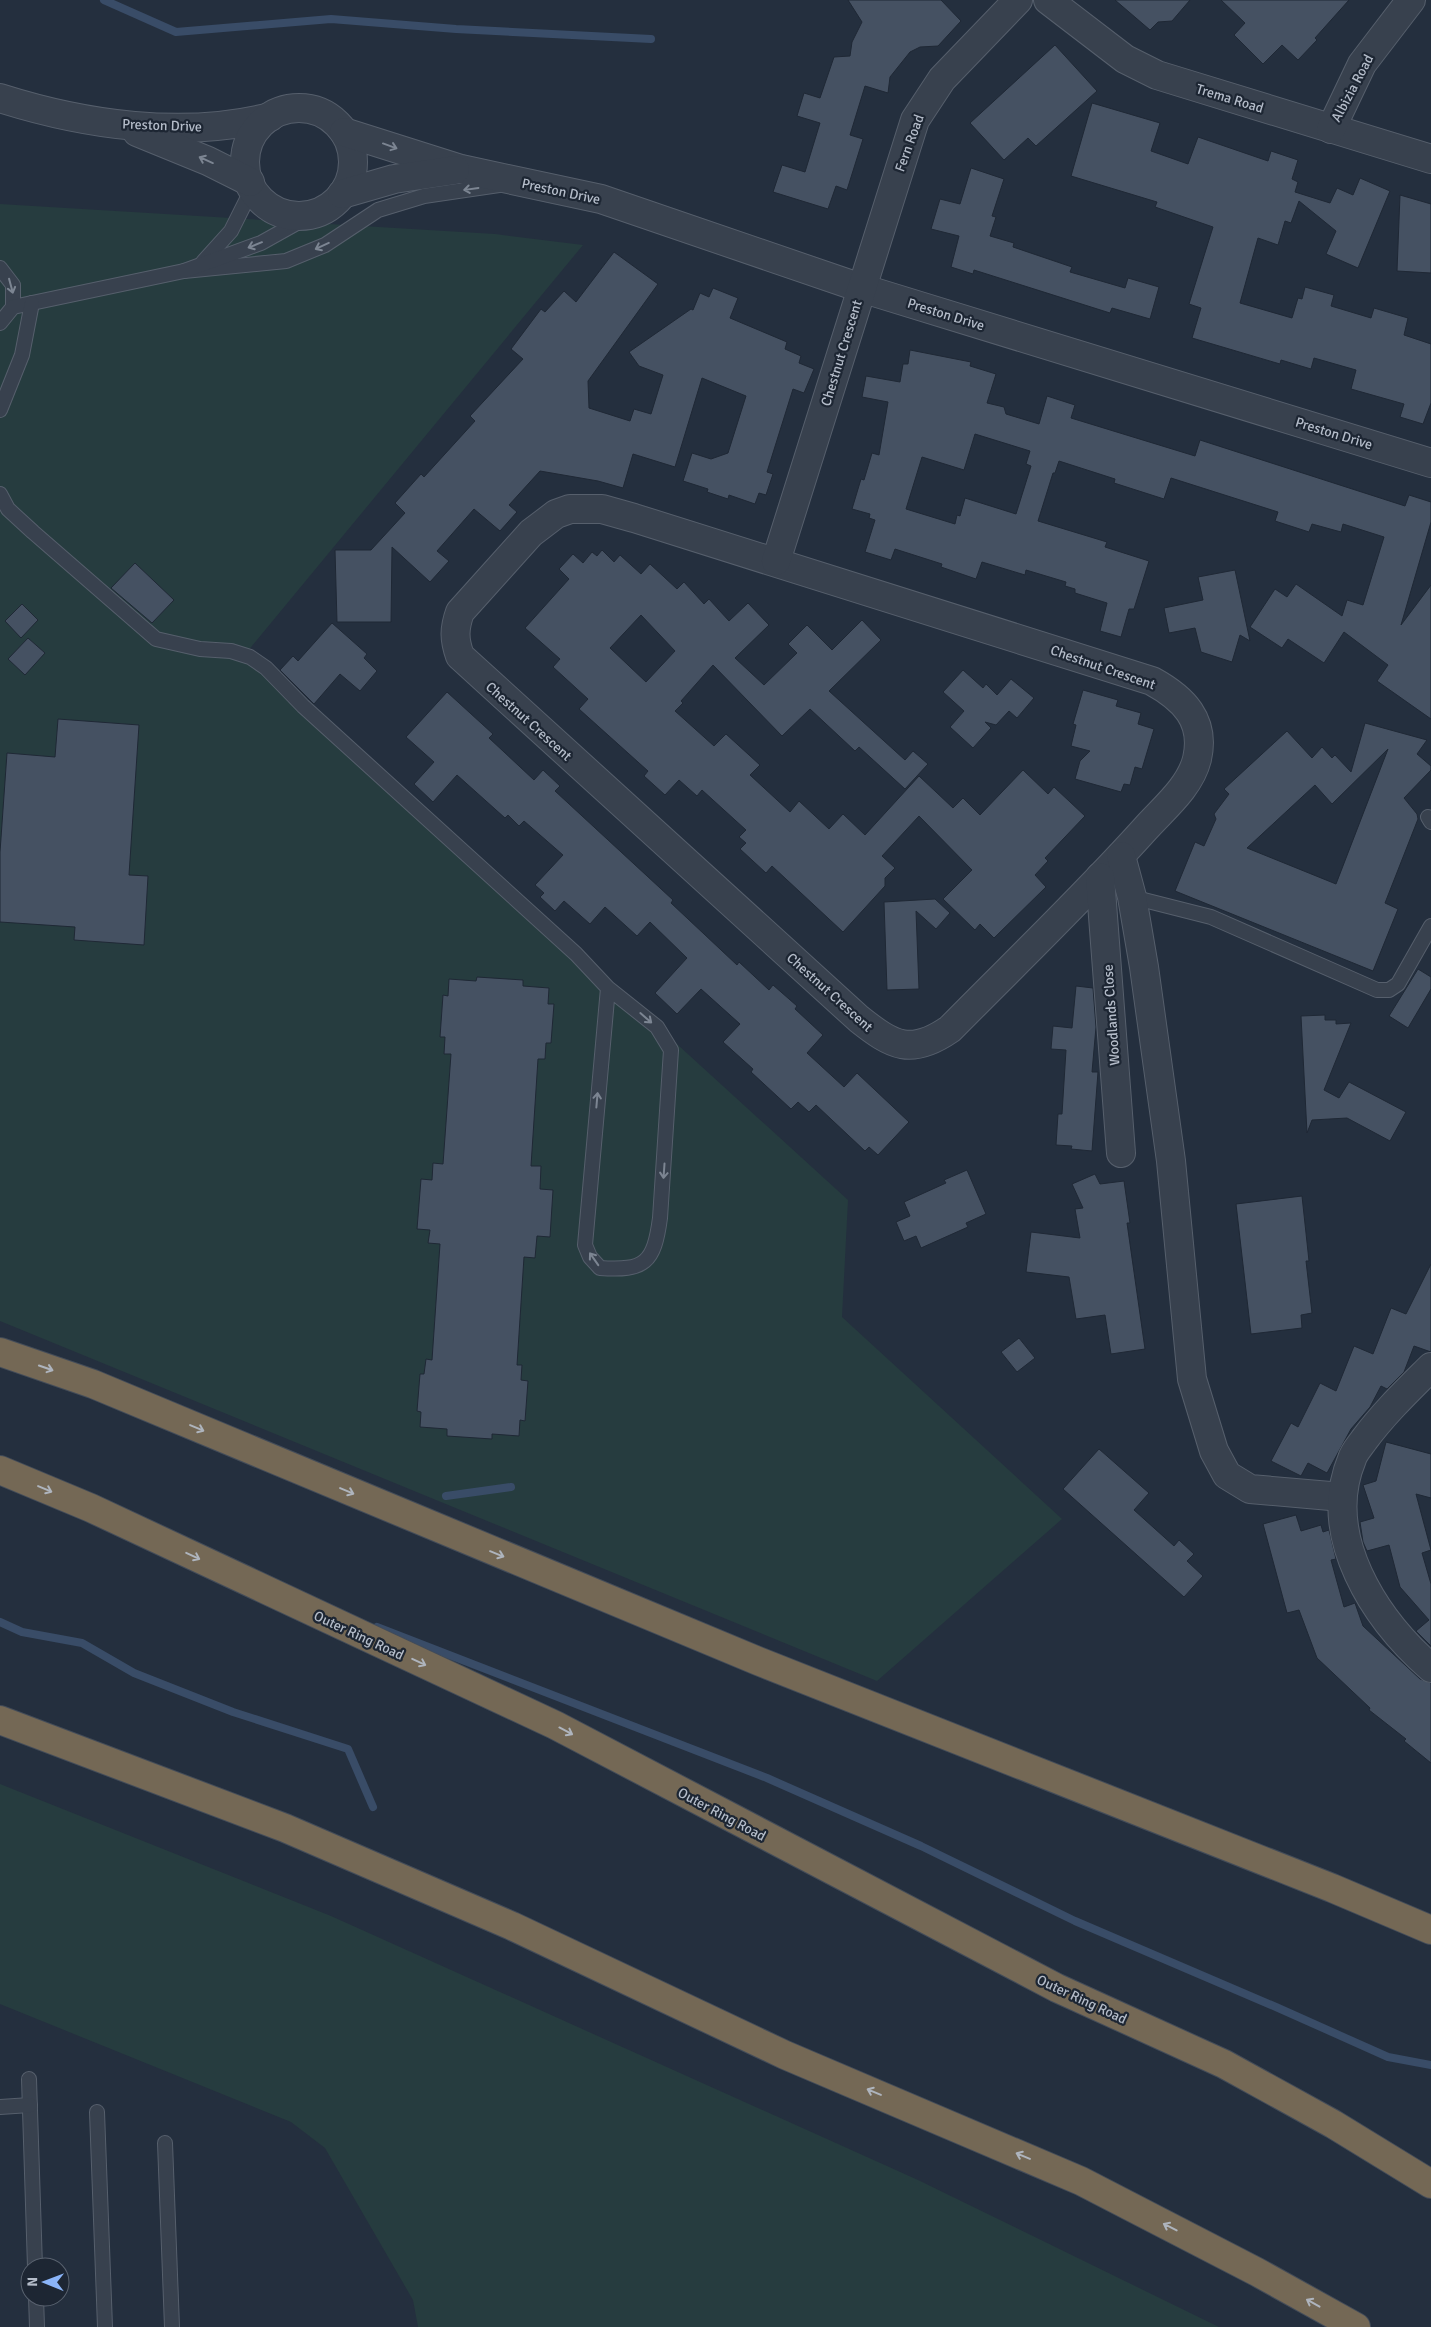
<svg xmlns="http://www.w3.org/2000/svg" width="1431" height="2327" viewBox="0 0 1431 2327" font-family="Signika,sans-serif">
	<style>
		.green { fill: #263c3f }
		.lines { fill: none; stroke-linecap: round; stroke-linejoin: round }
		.stream { stroke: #394c67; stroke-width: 8 }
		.building { fill: #455162; stroke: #1f2835; fill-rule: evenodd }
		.lane-casing { stroke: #565f6c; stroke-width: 16 }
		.street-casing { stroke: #565f6c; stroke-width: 30 }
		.highway-casing { stroke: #434c59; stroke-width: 30 }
		.lane { stroke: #38414e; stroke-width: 14 }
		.street { stroke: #38414e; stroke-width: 28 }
		.highway { stroke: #746855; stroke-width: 28 }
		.oneway { stroke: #7c8592 }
		.oneway2 { stroke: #aeb4bd }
		.labels { text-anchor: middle; stroke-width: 4.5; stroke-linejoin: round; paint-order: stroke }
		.street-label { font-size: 14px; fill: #b4bcc9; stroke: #1d2633 }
	</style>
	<rect width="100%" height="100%" fill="#242f3e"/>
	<g class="green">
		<path d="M 0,204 L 495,234 L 583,245 L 247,652 L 848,1200 L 842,1317 L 1062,1519 L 877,1681 L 0,1321 Z"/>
		<path d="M 0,1784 L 331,1916 L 918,2180 L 1219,2327 L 418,2327 L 413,2300 L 325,2148 L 291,2122 L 0,2004 Z"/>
	</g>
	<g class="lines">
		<g class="stream">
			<path d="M 104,0 L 176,32 L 331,19 L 456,29 L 651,39"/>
			<path d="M 446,1496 L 511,1487"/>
			<path d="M 0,1622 L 22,1632 L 82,1643 L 134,1673 L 233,1712 L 348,1749 L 373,1807"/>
			<path d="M 377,1627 L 767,1778 L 921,1846 L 1075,1921 L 1276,2007 L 1388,2057 L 1431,2065"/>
		</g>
	</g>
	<g class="building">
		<path d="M 848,0 L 941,0 L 961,21 L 938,46 L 920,47 L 910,52 L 890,77 L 888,93 L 865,86 L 850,135 L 863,139 L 847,190 L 836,186 L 828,209 L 773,192 L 782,165 L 805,172 L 820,123 L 797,116 L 804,93 L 820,98 L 834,57 L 850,56 L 852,42 L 862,22 Z"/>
		<path d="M 1115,0 L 1190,0 L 1172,21 L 1158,22 L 1150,30 Z"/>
		<path d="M 1221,0 L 1349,0 L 1315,38 L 1317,40 L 1298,60 L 1282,45 L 1263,64 L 1234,35 L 1245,23 Z"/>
		<path d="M 1055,45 L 1097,91 L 1036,146 L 1028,138 L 1004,160 L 970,123 Z"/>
		<path d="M 1092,103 L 1160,123 L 1151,151 L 1188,164 L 1198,137 L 1268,161 L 1271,151 L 1298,160 L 1292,179 L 1298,182 L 1295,192 L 1330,203 L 1337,188 L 1353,195 L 1360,178 L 1390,191 L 1358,268 L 1326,254 L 1336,231 L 1299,201 L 1291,223 L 1285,221 L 1278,245 L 1258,238 L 1240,303 L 1292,318 L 1298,298 L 1302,299 L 1305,287 L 1334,295 L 1331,306 L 1371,318 L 1374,308 L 1408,318 L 1404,335 L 1431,344 L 1431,403 L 1423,424 L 1400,417 L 1404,404 L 1351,389 L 1356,370 L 1314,358 L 1311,369 L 1281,360 L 1280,364 L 1192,338 L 1201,308 L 1189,304 L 1213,227 L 1155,207 L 1157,202 L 1071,176 Z"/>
		<path d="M 971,168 L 1004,179 L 992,216 L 996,217 L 990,236 L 1014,243 L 1013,247 L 1072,267 L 1070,272 L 1125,288 L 1128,278 L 1159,287 L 1150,319 L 1112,308 L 1110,313 L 974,270 L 973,274 L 951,267 L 959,236 L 931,229 L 940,199 L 960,204 Z"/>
		<path d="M 1400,195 L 1431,204 L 1431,273 L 1397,271 Z"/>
		<path d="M 614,252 L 658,284 L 588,381 L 589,408 L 630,421 L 634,409 L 651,414 L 663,375 L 639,366 L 629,352 L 691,309 L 693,310 L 700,293 L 709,297 L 713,288 L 738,298 L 730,318 L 787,342 L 785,349 L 801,356 L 799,363 L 814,369 L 804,393 L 793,389 L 767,472 L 773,474 L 766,495 L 759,493 L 755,504 L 729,495 L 728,499 L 707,492 L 708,489 L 683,481 L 692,453 L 711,459 L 728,453 L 746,396 L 702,378 L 675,467 L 633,454 L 623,488 L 598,481 L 540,471 L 509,505 L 517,512 L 500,531 L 474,509 L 437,551 L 449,561 L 430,582 L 392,547 L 391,622 L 337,622 L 335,550 L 371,550 L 405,513 L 395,503 L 421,474 L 424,477 L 475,421 L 470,416 L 523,359 L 511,349 L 541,309 L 545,312 L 564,291 L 576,302 Z"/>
		<path d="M 910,350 L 971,362 L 970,366 L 996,374 L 987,403 L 1004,407 L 1006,414 L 1039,424 L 1047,396 L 1075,405 L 1071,418 L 1195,456 L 1200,440 L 1405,506 L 1409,495 L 1431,502 L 1431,522 L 1401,625 L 1431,585 L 1431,719 L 1377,681 L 1388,665 L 1344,632 L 1324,663 L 1288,639 L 1282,648 L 1250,627 L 1275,589 L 1287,597 L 1296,584 L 1342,616 L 1347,600 L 1363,605 L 1384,537 L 1343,524 L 1341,532 L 1312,524 L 1309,532 L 1275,521 L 1278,512 L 1171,478 L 1164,499 L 1114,483 L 1115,479 L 1059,461 L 1055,473 L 1053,473 L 1038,521 L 1107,542 L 1105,547 L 1149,561 L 1134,609 L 1129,609 L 1121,637 L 1100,631 L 1107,603 L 1075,593 L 1075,589 L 1065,586 L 1066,582 L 1026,570 L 1025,575 L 982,562 L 976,579 L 941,567 L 942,564 L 895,549 L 891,560 L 865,552 L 875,520 L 869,518 L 870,514 L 852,509 L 861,479 L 864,480 L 872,453 L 879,455 L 888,402 L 862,397 L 866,376 L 900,382 L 903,364 L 908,364 ZM 975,434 L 1030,451 L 1026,464 L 1031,466 L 1016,514 L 965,498 L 960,516 L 957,515 L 955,524 L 906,509 L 922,457 L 964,470 Z"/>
		<path d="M 602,550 L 614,562 L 620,555 L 641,574 L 650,564 L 677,589 L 684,582 L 704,604 L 709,599 L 729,621 L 748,603 L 769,625 L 735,658 L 764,685 L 797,653 L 788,644 L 807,625 L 832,650 L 862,620 L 881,640 L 829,691 L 905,760 L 913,751 L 928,764 L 905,789 L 859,747 L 855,751 L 810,709 L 782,736 L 713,665 L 681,701 L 683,703 L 675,711 L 714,746 L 726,734 L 760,765 L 750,775 L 790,812 L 799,801 L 829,829 L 843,814 L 865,835 L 919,776 L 953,808 L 963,798 L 980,815 L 1023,770 L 1048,794 L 1054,787 L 1085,816 L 1045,858 L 1048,861 L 1035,875 L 1046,887 L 994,938 L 980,924 L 975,930 L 943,899 L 972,870 L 919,816 L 882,856 L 895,868 L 885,878 L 885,886 L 843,932 L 772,866 L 766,873 L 740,849 L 746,843 L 739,837 L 746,830 L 702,790 L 697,796 L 679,780 L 665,795 L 644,776 L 648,771 L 579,709 L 588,699 L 553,667 L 560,659 L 525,628 L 569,579 L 559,569 L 573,554 L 583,563 L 592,552 L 597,556 ZM 641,615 L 675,651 L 646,682 L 610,648 Z"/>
		<path d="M 135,563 L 174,600 L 152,623 L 111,588 Z"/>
		<path d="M 1235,570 L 1250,641 L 1240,635 L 1232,662 L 1201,652 L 1195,628 L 1169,633 L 1164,608 L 1203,600 L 1198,577 Z"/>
		<path d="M 22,604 L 38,620 L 21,638 L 5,621 Z"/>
		<path d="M 332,623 L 367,654 L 364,658 L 377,671 L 360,691 L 340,674 L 314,704 L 280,670 L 293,656 L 298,661 Z"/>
		<path d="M 28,638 L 45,653 L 25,675 L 8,659 Z"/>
		<path d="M 963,670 L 983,688 L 986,684 L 997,695 L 1011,679 L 1034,698 L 1017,718 L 1009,711 L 996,725 L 985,722 L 991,728 L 973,748 L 950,727 L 964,711 L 943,692 Z"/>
		<path d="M 1083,690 L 1118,700 L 1116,706 L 1141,713 L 1138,724 L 1154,729 L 1142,769 L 1135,767 L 1130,785 L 1124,784 L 1121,792 L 1075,779 L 1080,761 L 1090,751 L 1071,746 L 1076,725 L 1073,724 Z"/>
		<path d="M 447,692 L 493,734 L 489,738 L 534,780 L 543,770 L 560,786 L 555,791 L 673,900 L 671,903 L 737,965 L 739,962 L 769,990 L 773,985 L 797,1006 L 795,1009 L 823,1035 L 807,1053 L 844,1087 L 857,1073 L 909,1122 L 878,1155 L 869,1147 L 865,1151 L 816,1105 L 809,1112 L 798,1102 L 791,1109 L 751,1072 L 753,1069 L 723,1042 L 740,1024 L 701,989 L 677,1014 L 655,993 L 687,958 L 650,922 L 637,936 L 605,907 L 590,924 L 564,901 L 555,911 L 540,897 L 544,893 L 535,885 L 563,855 L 524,821 L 519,826 L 508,815 L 505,818 L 457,775 L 433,802 L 414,784 L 434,762 L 406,737 Z"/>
		<path d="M 58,719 L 139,725 L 129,875 L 148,876 L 144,945 L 74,940 L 75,927 L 0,922 L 0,852 L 7,753 L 55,757 Z"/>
		<path d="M 1365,723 L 1427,740 L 1417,754 L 1431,766 L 1431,770 L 1404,798 L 1417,814 L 1418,819 L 1385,903 L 1398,909 L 1373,971 L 1175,891 L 1195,842 L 1204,846 L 1216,819 L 1214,814 L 1229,794 L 1224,789 L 1287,731 L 1312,758 L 1322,747 L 1332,758 L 1335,755 L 1351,772 ZM 1388,749 L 1336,884 L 1247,848 L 1315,785 L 1332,804 Z"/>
		<path d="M 935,899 L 950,913 L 936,929 L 916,911 L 919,989 L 887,990 L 884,902 Z"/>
		<path d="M 1418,969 L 1431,977 L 1431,989 L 1408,1028 L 1389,1016 Z"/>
		<path d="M 477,977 L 523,980 L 523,986 L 549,988 L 548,1004 L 554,1004 L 551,1043 L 546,1043 L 545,1059 L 538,1059 L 531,1166 L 541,1166 L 540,1189 L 553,1190 L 550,1237 L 537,1236 L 535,1258 L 524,1257 L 517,1365 L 522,1365 L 521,1380 L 528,1381 L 525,1421 L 520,1420 L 519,1436 L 492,1434 L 492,1439 L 447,1436 L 447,1429 L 420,1427 L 421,1412 L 417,1411 L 420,1374 L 424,1374 L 426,1359 L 432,1360 L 440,1244 L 428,1243 L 430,1230 L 417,1229 L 421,1179 L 432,1180 L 433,1163 L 443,1164 L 451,1054 L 444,1054 L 445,1037 L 440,1037 L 443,995 L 448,996 L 449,979 L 476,981 Z"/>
		<path d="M 1076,986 L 1093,988 L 1096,1027 L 1092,1072 L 1098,1072 L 1092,1151 L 1071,1149 L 1072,1146 L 1056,1145 L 1058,1114 L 1062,1114 L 1066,1050 L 1051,1049 L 1053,1026 L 1072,1028 Z"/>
		<path d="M 1325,1015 L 1325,1020 L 1336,1020 L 1336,1024 L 1351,1023 L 1324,1090 L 1339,1098 L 1349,1082 L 1406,1112 L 1390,1141 L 1347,1118 L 1312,1120 L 1307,1133 L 1301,1016 Z"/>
		<path d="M 967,1170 L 986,1214 L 966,1223 L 968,1227 L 921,1248 L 916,1236 L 904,1241 L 896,1222 L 910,1216 L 904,1202 L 946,1183 L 944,1180 Z"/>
		<path d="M 1095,1174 L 1100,1184 L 1124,1181 L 1130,1223 L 1127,1223 L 1145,1349 L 1111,1354 L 1105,1315 L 1076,1319 L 1069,1277 L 1026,1272 L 1031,1232 L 1080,1238 L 1075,1209 L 1083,1208 L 1072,1184 Z"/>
		<path d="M 1302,1196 L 1309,1261 L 1306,1261 L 1312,1313 L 1301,1315 L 1302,1328 L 1251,1334 L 1236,1204 Z"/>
		<path d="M 1431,1264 L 1431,1352 L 1414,1346 L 1404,1372 L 1387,1389 L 1381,1386 L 1370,1407 L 1351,1429 L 1327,1473 L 1308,1463 L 1301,1476 L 1271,1461 L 1291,1423 L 1298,1427 L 1320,1383 L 1336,1391 L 1354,1346 L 1373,1354 L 1391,1308 L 1406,1314 Z"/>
		<path d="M 1019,1338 L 1035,1358 L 1017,1372 L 1001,1352 Z"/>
		<path d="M 1386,1442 L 1431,1454 L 1431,1498 L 1416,1494 L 1431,1550 L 1422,1553 L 1431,1584 L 1431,1646 L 1416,1631 L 1429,1620 L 1400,1587 L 1389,1545 L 1367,1551 L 1363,1542 L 1360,1522 L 1374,1518 L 1363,1485 L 1376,1481 Z"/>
		<path d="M 1099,1449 L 1149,1493 L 1134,1510 L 1174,1546 L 1179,1540 L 1194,1554 L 1187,1561 L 1203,1576 L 1184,1597 L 1063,1489 Z"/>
		<path d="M 1296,1515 L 1301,1531 L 1321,1525 L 1323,1532 L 1329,1530 L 1336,1559 L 1331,1560 L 1344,1607 L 1355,1603 L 1363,1626 L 1420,1679 L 1431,1683 L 1431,1763 L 1404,1741 L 1406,1739 L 1369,1710 L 1370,1708 L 1317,1658 L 1299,1610 L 1287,1613 L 1263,1524 Z"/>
	</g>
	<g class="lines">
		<defs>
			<g id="lane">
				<path d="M 203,262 L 231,231 L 252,189"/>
				<path d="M 0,268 L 13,285 L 13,307"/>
				<path d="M 184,271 L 286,261 L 325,245 L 378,210 L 424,196 L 499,185"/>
				<path d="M 0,323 L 13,307 L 184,271 L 261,243 L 313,214"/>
				<path d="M 0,410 L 22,355 L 32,303"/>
				<path d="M 0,494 L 8,509 L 33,532 L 156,639 L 200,649 L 231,651 L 250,657 L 266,668 L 303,706 L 576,954 L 608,988 L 657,1027 L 671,1050 L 660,1218 C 654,1263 645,1271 600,1268 L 590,1257 L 585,1245 L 608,988"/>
				<path d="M 1428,817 L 1431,822"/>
				<path d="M 1132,897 L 1211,917 L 1377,990 L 1389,990 L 1398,984 L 1431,926"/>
				<path d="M 29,2079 L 35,2267"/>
				<path d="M 0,2107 L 30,2105"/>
				<path d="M 97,2112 L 105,2327"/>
				<path d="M 165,2143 L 172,2327"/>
				<path d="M 36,2297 L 37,2327"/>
			</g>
			<g id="street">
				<path d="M 1048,0 L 1125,59 L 1157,75 L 1431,159"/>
				<path d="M 0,98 C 85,125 183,139 270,117"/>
				<circle cx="299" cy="162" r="54"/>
				<path d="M 1331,129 L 1362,64 L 1411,0"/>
				<path d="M 137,132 L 208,161 L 250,182"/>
				<path d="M 344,132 L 461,169 L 601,199 L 861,288 L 1431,463"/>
				<path d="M 342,194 L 394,179 L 455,170"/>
				<path d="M 570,509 L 602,509 L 634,518 L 1152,681 C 1183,698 1206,720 1197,759 C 1190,787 1164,808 1146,828 C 1083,898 1015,963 950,1029 C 911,1056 893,1046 859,1019 L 460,656 C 454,639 454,629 460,612 L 531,533 L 556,514 Z"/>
				<path d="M 776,561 L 915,120 L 942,79 L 1018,0"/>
				<path d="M 1121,856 L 1132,897 L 1144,967 L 1171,1161 L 1192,1379 L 1214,1451 L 1227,1475 L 1250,1489 L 1342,1497"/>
				<path d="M 1100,877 L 1121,1153"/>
				<path d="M 1431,1367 C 1407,1391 1384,1413 1364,1440 C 1360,1446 1354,1452 1352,1459 C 1320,1536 1375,1619 1431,1668"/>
			</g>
			<g id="highway">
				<path d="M 0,1352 L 93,1384 L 758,1661 L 1332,1888 L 1431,1930"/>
				<path d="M 0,1470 L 91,1508 L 555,1725 L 1057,1988 L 1224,2064 L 1333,2124 L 1431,2184"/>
				<path d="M 0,1720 L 285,1828 L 512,1926 L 785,2055 L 1081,2181 L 1257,2272 L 1356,2327"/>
			</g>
		</defs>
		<use href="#lane" class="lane-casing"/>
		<use href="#street" class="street-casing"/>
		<use href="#highway" class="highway-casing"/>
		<use href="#lane" class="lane"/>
		<use href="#street" class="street"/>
		<use href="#highway" class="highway"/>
	</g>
	<defs><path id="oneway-shaft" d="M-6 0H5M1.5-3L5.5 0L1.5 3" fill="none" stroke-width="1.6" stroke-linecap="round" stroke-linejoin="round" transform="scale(1.25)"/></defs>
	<g class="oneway">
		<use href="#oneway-shaft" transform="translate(390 146) rotate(20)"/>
		<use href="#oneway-shaft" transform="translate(206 160) rotate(-156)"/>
		<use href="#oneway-shaft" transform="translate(471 189) rotate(172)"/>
		<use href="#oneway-shaft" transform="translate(255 245) rotate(158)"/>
		<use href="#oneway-shaft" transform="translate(322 246) rotate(155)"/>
		<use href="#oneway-shaft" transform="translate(11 286) rotate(75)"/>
		<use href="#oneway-shaft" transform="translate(646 1018) rotate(41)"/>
		<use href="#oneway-shaft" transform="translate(597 1100) rotate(-85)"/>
		<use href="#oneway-shaft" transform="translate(664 1171) rotate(94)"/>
		<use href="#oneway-shaft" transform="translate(594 1259) rotate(-125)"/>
	</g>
	<g class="oneway2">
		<use href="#oneway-shaft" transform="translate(46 1368) rotate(19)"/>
		<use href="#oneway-shaft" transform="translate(197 1428) rotate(23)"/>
		<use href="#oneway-shaft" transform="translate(45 1489) rotate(23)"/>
		<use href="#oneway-shaft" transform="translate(347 1491) rotate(23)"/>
		<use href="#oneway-shaft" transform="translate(497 1554) rotate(22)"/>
		<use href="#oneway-shaft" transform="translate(193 1556) rotate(25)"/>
		<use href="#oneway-shaft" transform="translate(419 1662) rotate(25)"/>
		<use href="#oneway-shaft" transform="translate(566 1731) rotate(28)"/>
		<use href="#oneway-shaft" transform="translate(874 2092) rotate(-157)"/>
		<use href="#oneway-shaft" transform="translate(1023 2156) rotate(-157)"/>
		<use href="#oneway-shaft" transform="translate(1170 2227) rotate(-153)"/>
		<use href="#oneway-shaft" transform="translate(1313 2303) rotate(-151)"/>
	</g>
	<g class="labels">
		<g class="street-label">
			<text transform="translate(1352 88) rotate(-62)" y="5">Albizia Road</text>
			<text transform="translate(1230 98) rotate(17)" y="5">Trema Road</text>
			<text transform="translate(162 125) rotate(2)" y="5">Preston Drive</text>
			<text transform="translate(909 143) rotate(-70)" y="5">Fern Road</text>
			<text transform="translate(561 191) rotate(12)" y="5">Preston Drive</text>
			<text transform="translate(946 314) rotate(17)" y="5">Preston Drive</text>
			<text transform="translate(841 353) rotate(-73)" y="5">Chestnut Crescent</text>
			<text transform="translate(1334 433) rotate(17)" y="5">Preston Drive</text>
			<text transform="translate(1103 667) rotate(19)" y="5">Chestnut Crescent</text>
			<text transform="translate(529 721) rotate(42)" y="5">Chestnut Crescent</text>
			<text transform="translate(830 992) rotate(42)" y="5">Chestnut Crescent</text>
			<text transform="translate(1111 1015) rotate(-94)" y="5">Woodlands Close</text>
			<text transform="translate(359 1635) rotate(25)" y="5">Outer Ring Road</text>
			<text transform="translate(722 1814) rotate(28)" y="5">Outer Ring Road</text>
			<text transform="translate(1082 1999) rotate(25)" y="5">Outer Ring Road</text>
		</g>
	</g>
	<g transform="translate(45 2282) rotate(271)"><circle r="24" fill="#1d2633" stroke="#59626f"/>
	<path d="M0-4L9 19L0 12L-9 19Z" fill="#8ab4f8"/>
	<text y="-8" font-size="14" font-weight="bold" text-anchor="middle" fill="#b4bcc9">N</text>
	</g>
</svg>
